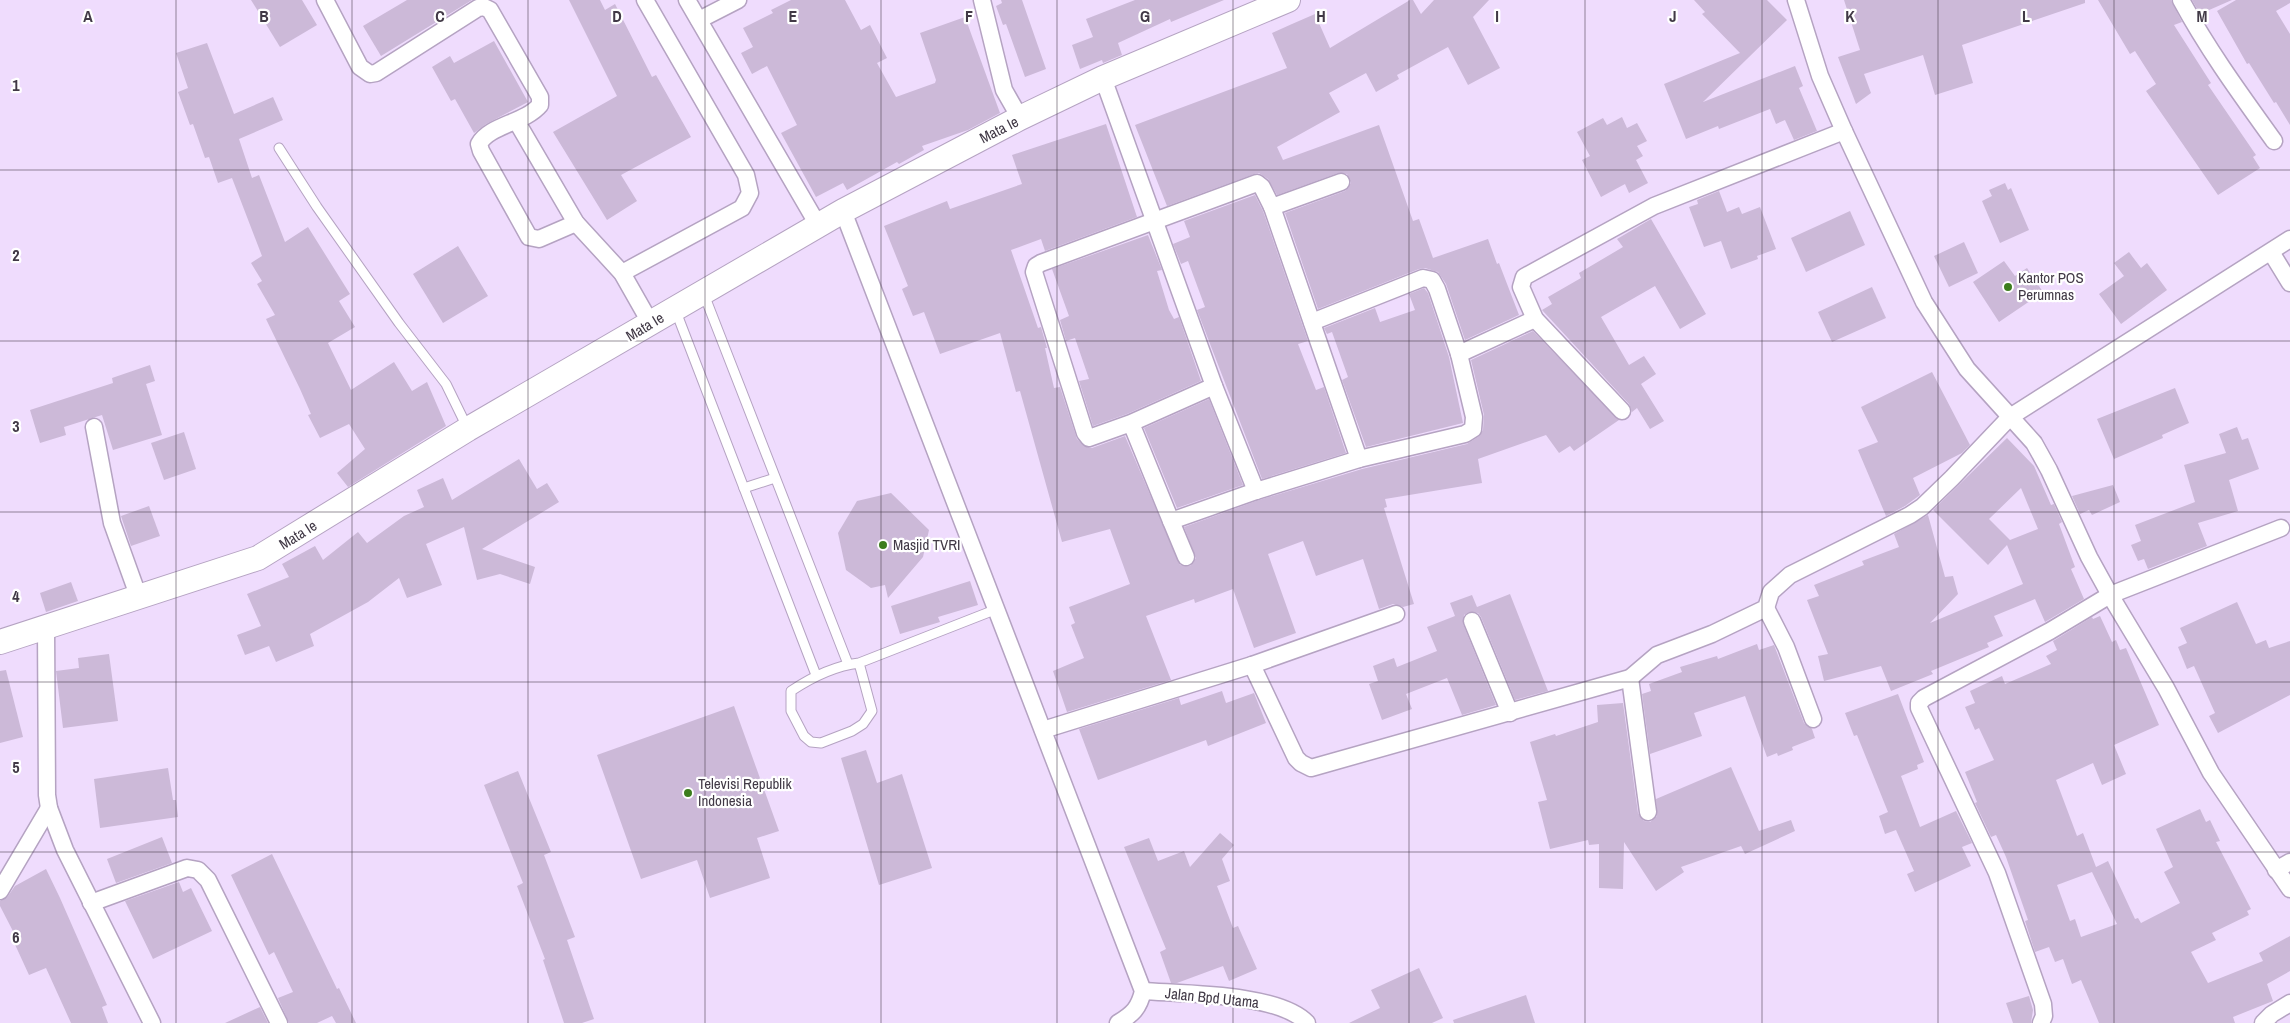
<svg xmlns="http://www.w3.org/2000/svg" width="2290" height="1023" viewBox="0 0 2290 1023" font-family="'Archivo Narrow',sans-serif">
	<style>
		.building { fill: #ccb9d8; fill-rule: evenodd }
		.lines { fill: none; stroke-linecap: round; stroke-linejoin: round }
		.lane-casing { stroke: #b5a3c2; stroke-width: 11 }
		.street-casing { stroke: #b5a3c2; stroke-width: 19 }
		.secondary-casing { stroke: #b5a3c2; stroke-width: 26 }
		.lane { stroke: #fff; stroke-width: 9 }
		.street { stroke: #fff; stroke-width: 16 }
		.secondary { stroke: #fff; stroke-width: 24 }
		.grid { fill: none; stroke: #413946; stroke-width: 1; stroke-opacity: 0.55 }
		.poi-dot { fill: #3c7d1d; stroke: #fff; stroke-width: 2 }
		.labels { text-anchor: middle; stroke-width: 4.5; stroke-linejoin: round; paint-order: stroke }
		.street-label { font-size: 15px; fill: #413946; stroke: #fff }
		.poi-label { font-size: 15px; fill: #413946; stroke: #fff; text-anchor: start }
		.grid-label { font-size: 16px; text-anchor: middle; font-weight: bold; fill: #413946; stroke: #fff; stroke-width: 4.5; stroke-linejoin: round; paint-order: stroke }
	</style>
	<rect width="100%" height="100%" fill="#efdcfd"/>
	<g class="building">
		<path d="M 251,0 L 302,0 L 317,25 L 280,47 Z"/>
		<path d="M 407,0 L 472,0 L 381,56 L 363,26 Z"/>
		<path d="M 569,0 L 600,0 L 605,10 L 615,4 L 652,77 L 656,75 L 691,137 L 621,175 L 637,201 L 607,220 L 553,132 L 617,96 Z"/>
		<path d="M 791,0 L 845,0 L 861,30 L 870,25 L 887,58 L 877,63 L 896,97 L 935,83 L 936,80 L 920,33 L 965,17 L 1000,113 L 968,130 L 922,146 L 924,150 L 899,164 L 897,162 L 847,190 L 843,183 L 816,197 L 781,133 L 797,125 L 767,66 L 752,74 L 741,53 L 753,47 L 743,28 L 773,13 L 771,10 Z"/>
		<path d="M 1001,0 L 1022,0 L 1046,69 L 1025,77 L 1006,24 L 1003,25 L 996,6 L 1002,3 Z"/>
		<path d="M 1135,0 L 1224,0 L 1171,22 L 1170,19 L 1118,43 L 1122,55 L 1103,63 L 1102,60 L 1080,69 L 1072,45 L 1093,37 L 1086,19 Z"/>
		<path d="M 1410,0 L 1413,0 L 1421,14 L 1434,0 L 1489,0 L 1473,17 L 1500,68 L 1468,85 L 1448,47 L 1397,75 L 1399,79 L 1376,92 L 1366,73 L 1329,93 L 1340,112 L 1277,147 L 1283,160 L 1379,125 L 1413,221 L 1419,219 L 1433,258 L 1488,239 L 1497,264 L 1499,263 L 1519,315 L 1465,340 L 1446,284 L 1438,272 L 1425,268 L 1419,269 L 1318,309 L 1285,213 L 1345,191 L 1351,183 L 1347,174 L 1338,173 L 1277,195 L 1268,179 L 1259,173 L 1254,174 L 1167,206 L 1135,125 L 1287,68 L 1272,33 L 1292,24 L 1315,14 L 1330,48 Z"/>
		<path d="M 1694,0 L 1767,0 L 1787,20 L 1703,102 L 1795,66 L 1803,86 L 1799,88 L 1817,131 L 1794,140 L 1785,120 L 1776,124 L 1770,109 L 1719,129 L 1718,126 L 1686,139 L 1664,84 L 1740,53 L 1702,14 L 1705,12 Z"/>
		<path d="M 1844,0 L 2085,0 L 2085,3 L 1962,45 L 1973,83 L 1935,95 L 1923,55 L 1864,74 L 1871,93 L 1856,104 L 1838,57 L 1860,50 Z"/>
		<path d="M 2098,0 L 2171,0 L 2182,22 L 2174,25 L 2211,83 L 2208,85 L 2256,155 L 2253,157 L 2260,168 L 2218,195 L 2146,91 L 2156,84 L 2135,51 L 2130,54 Z"/>
		<path d="M 2192,0 L 2232,0 L 2200,14 Z"/>
		<path d="M 2236,0 L 2290,0 L 2290,3 L 2276,11 L 2290,34 L 2290,125 L 2276,102 L 2274,103 L 2249,63 L 2247,64 L 2217,11 Z"/>
		<path d="M 494,41 L 528,102 L 486,124 L 474,133 L 455,99 L 451,101 L 432,67 L 450,56 L 454,63 Z"/>
		<path d="M 207,43 L 234,114 L 273,97 L 283,120 L 239,139 L 252,178 L 259,175 L 285,242 L 308,227 L 350,294 L 339,301 L 355,327 L 328,343 L 351,390 L 394,362 L 412,391 L 427,382 L 446,426 L 348,487 L 337,473 L 365,449 L 349,424 L 320,438 L 308,415 L 311,414 L 300,389 L 266,319 L 275,315 L 257,284 L 262,281 L 251,263 L 262,256 L 232,178 L 218,183 L 209,157 L 205,158 L 193,124 L 190,125 L 178,92 L 188,88 L 176,53 Z"/>
		<path d="M 1622,117 L 1627,128 L 1637,123 L 1647,141 L 1637,146 L 1643,156 L 1636,160 L 1648,183 L 1629,193 L 1625,184 L 1601,197 L 1582,160 L 1590,156 L 1577,132 L 1603,118 L 1607,125 Z"/>
		<path d="M 1106,124 L 1137,217 L 1045,251 L 1041,239 L 1011,250 L 1038,328 L 1041,327 L 1047,348 L 1045,348 L 1054,388 L 1060,387 L 1077,439 L 1086,447 L 1092,448 L 1125,436 L 1180,565 L 1190,566 L 1196,558 L 1184,527 L 1259,500 L 1362,469 L 1467,444 L 1478,437 L 1483,430 L 1484,415 L 1471,360 L 1533,331 L 1619,420 L 1574,451 L 1570,446 L 1559,453 L 1546,435 L 1478,459 L 1482,483 L 1385,499 L 1387,507 L 1384,508 L 1414,604 L 1403,607 L 1393,604 L 1379,609 L 1363,559 L 1316,576 L 1303,541 L 1268,554 L 1296,633 L 1254,648 L 1233,589 L 1195,603 L 1194,599 L 1146,616 L 1171,680 L 1067,712 L 1053,671 L 1084,658 L 1071,625 L 1075,623 L 1069,607 L 1130,584 L 1110,529 L 1062,542 L 1020,391 L 1016,392 L 1000,333 L 940,354 L 924,312 L 913,316 L 902,289 L 908,286 L 884,226 L 947,201 L 950,209 L 1022,184 L 1012,155 Z"/>
		<path d="M 2005,183 L 2008,190 L 2011,188 L 2029,230 L 2000,243 L 1982,201 L 1992,196 L 1989,190 Z"/>
		<path d="M 1719,191 L 1727,212 L 1739,207 L 1742,214 L 1760,207 L 1776,249 L 1757,256 L 1758,259 L 1731,269 L 1721,241 L 1704,247 L 1689,207 L 1698,204 L 1697,200 Z"/>
		<path d="M 1255,195 L 1263,211 L 1308,341 L 1298,344 L 1316,390 L 1324,387 L 1346,453 L 1262,479 L 1197,310 L 1205,307 L 1188,261 L 1181,264 L 1173,244 L 1190,237 L 1184,221 Z"/>
		<path d="M 1850,211 L 1865,245 L 1806,272 L 1791,238 Z"/>
		<path d="M 1651,219 L 1706,314 L 1680,329 L 1655,286 L 1601,317 L 1629,365 L 1644,356 L 1656,374 L 1641,384 L 1664,421 L 1650,429 L 1637,408 L 1632,412 L 1629,404 L 1542,310 L 1552,304 L 1548,297 L 1581,278 L 1579,273 L 1623,247 L 1617,239 Z"/>
		<path d="M 1148,235 L 1162,270 L 1157,271 L 1169,310 L 1174,319 L 1179,317 L 1201,381 L 1127,414 L 1093,426 L 1079,381 L 1089,379 L 1075,338 L 1066,341 L 1060,320 L 1069,316 L 1052,269 Z"/>
		<path d="M 1964,242 L 1978,273 L 1949,287 L 1934,256 Z"/>
		<path d="M 458,246 L 488,296 L 443,323 L 413,274 Z"/>
		<path d="M 2129,252 L 2141,268 L 2147,263 L 2167,290 L 2121,324 L 2099,294 L 2124,276 L 2114,263 Z"/>
		<path d="M 2004,261 L 2015,276 L 2027,268 L 2043,292 L 1999,322 L 1973,282 Z"/>
		<path d="M 1872,287 L 1886,318 L 1832,342 L 1818,312 Z"/>
		<path d="M 1424,288 L 1428,293 L 1449,357 L 1463,423 L 1366,447 L 1342,380 L 1348,377 L 1332,332 L 1327,334 L 1324,328 L 1375,308 L 1380,322 L 1415,310 L 1409,294 Z"/>
		<path d="M 150,365 L 155,381 L 146,384 L 162,435 L 113,450 L 102,415 L 64,427 L 66,435 L 40,443 L 30,410 L 113,383 L 112,378 Z"/>
		<path d="M 1932,372 L 1970,445 L 1962,453 L 1913,478 L 1920,495 L 1905,506 L 1886,516 L 1858,450 L 1878,442 L 1861,407 Z"/>
		<path d="M 2175,388 L 2189,423 L 2162,435 L 2163,438 L 2114,459 L 2097,419 Z"/>
		<path d="M 1209,399 L 1243,485 L 1177,508 L 1144,428 Z"/>
		<path d="M 2237,427 L 2242,440 L 2248,438 L 2259,469 L 2229,480 L 2238,511 L 2198,523 L 2207,546 L 2148,569 L 2144,559 L 2138,561 L 2131,545 L 2141,541 L 2135,525 L 2195,502 L 2184,465 L 2226,453 L 2219,434 Z"/>
		<path d="M 184,432 L 196,469 L 164,480 L 151,443 Z"/>
		<path d="M 2007,438 L 2034,466 L 2051,505 L 2054,504 L 2062,522 L 2059,524 L 2075,567 L 2071,569 L 2084,599 L 2045,622 L 2035,599 L 1994,616 L 2003,636 L 1987,643 L 1989,647 L 1931,671 L 1933,674 L 1891,691 L 1881,666 L 1824,681 L 1818,656 L 1828,654 L 1807,600 L 1819,596 L 1814,585 L 1864,565 L 1862,561 L 1899,547 L 1894,534 L 1928,515 L 1945,577 L 1953,576 L 1958,594 L 1930,623 L 2023,584 L 2007,545 L 1988,565 L 1933,510 ZM 2021,488 L 2038,529 L 2010,540 L 1989,519 Z"/>
		<path d="M 519,459 L 537,489 L 547,483 L 559,502 L 482,549 L 535,567 L 530,584 L 500,574 L 477,580 L 464,527 L 426,544 L 442,585 L 407,598 L 399,578 L 368,602 L 310,634 L 314,646 L 276,662 L 269,646 L 245,655 L 237,635 L 261,626 L 247,594 L 289,577 L 282,564 L 315,546 L 323,560 L 358,532 L 367,543 L 404,516 L 424,507 L 417,490 L 443,478 L 452,500 Z"/>
		<path d="M 2113,485 L 2120,502 L 2092,515 L 2089,510 L 2080,514 L 2072,496 Z"/>
		<path d="M 891,493 L 929,530 L 923,557 L 888,598 L 885,585 L 871,588 L 846,570 L 838,533 L 857,501 Z"/>
		<path d="M 149,506 L 160,536 L 131,546 L 121,516 Z"/>
		<path d="M 970,581 L 978,605 L 938,617 L 940,622 L 900,634 L 891,606 Z"/>
		<path d="M 71,582 L 78,601 L 46,612 L 40,593 Z"/>
		<path d="M 1510,594 L 1548,691 L 1515,700 L 1481,617 L 1478,613 L 1469,612 L 1464,615 L 1463,624 L 1496,705 L 1462,715 L 1447,678 L 1406,694 L 1412,709 L 1382,720 L 1369,684 L 1378,681 L 1373,666 L 1394,658 L 1397,667 L 1437,651 L 1427,627 L 1455,616 L 1450,603 L 1472,595 L 1477,607 Z"/>
		<path d="M 2237,602 L 2256,644 L 2266,640 L 2269,648 L 2290,641 L 2290,695 L 2218,733 L 2209,716 L 2215,713 L 2194,666 L 2187,669 L 2178,647 L 2187,643 L 2180,628 Z"/>
		<path d="M 2100,616 L 2112,642 L 2116,640 L 2120,650 L 2126,648 L 2159,725 L 2114,745 L 2126,774 L 2102,785 L 2093,763 L 2056,780 L 2077,836 L 2083,833 L 2096,867 L 2108,861 L 2135,919 L 2138,918 L 2141,923 L 2180,903 L 2164,872 L 2173,867 L 2156,829 L 2200,809 L 2206,822 L 2210,820 L 2220,841 L 2216,842 L 2251,909 L 2247,911 L 2249,915 L 2212,933 L 2216,940 L 2191,952 L 2208,983 L 2263,961 L 2259,953 L 2290,936 L 2290,971 L 2267,984 L 2273,1001 L 2233,1017 L 2235,1023 L 2099,1023 L 2081,980 L 2072,984 L 2063,959 L 2055,962 L 2049,947 L 2035,952 L 2025,921 L 2028,920 L 2006,857 L 1996,835 L 1991,837 L 1975,803 L 1977,802 L 1965,772 L 1994,760 L 1979,728 L 1975,730 L 1965,707 L 1975,703 L 1970,691 L 2002,676 L 2005,684 L 2051,664 L 2046,656 L 2057,650 L 2053,641 L 2092,617 L 2093,619 ZM 2092,872 L 2117,924 L 2081,937 L 2075,919 L 2070,921 L 2057,885 Z"/>
		<path d="M 1757,644 L 1759,650 L 1774,645 L 1804,723 L 1812,729 L 1815,738 L 1792,747 L 1793,750 L 1778,756 L 1777,753 L 1767,757 L 1745,696 L 1694,713 L 1702,736 L 1650,754 L 1642,694 L 1651,691 L 1649,684 L 1682,672 L 1680,667 L 1717,656 L 1718,659 Z"/>
		<path d="M 109,654 L 118,721 L 63,728 L 56,671 L 79,668 L 78,658 Z"/>
		<path d="M 6,670 L 23,737 L 0,743 L 0,671 Z"/>
		<path d="M 1222,691 L 1226,703 L 1254,693 L 1266,723 L 1208,746 L 1206,740 L 1098,780 L 1079,729 L 1179,698 L 1181,705 Z"/>
		<path d="M 1898,694 L 1924,762 L 1917,765 L 1918,769 L 1901,776 L 1920,827 L 1956,811 L 1972,843 L 1962,847 L 1971,866 L 1915,892 L 1907,874 L 1914,871 L 1896,830 L 1885,834 L 1879,816 L 1888,812 L 1857,735 L 1854,736 L 1845,713 Z"/>
		<path d="M 1623,703 L 1638,813 L 1644,821 L 1650,822 L 1657,816 L 1656,799 L 1731,767 L 1759,831 L 1791,820 L 1795,831 L 1745,854 L 1741,846 L 1681,867 L 1684,872 L 1656,891 L 1624,842 L 1623,889 L 1599,888 L 1599,844 L 1589,845 L 1588,840 L 1550,849 L 1538,802 L 1547,800 L 1530,742 L 1555,734 L 1556,736 L 1598,722 L 1597,705 Z"/>
		<path d="M 734,706 L 779,831 L 757,838 L 770,878 L 710,898 L 697,860 L 641,879 L 597,755 Z"/>
		<path d="M 866,750 L 877,783 L 902,774 L 932,868 L 879,885 L 841,758 Z"/>
		<path d="M 168,768 L 173,800 L 176,800 L 178,817 L 100,828 L 94,779 Z"/>
		<path d="M 518,771 L 551,852 L 544,855 L 575,937 L 567,940 L 594,1019 L 582,1023 L 564,1023 L 543,960 L 545,959 L 517,886 L 523,883 L 484,785 Z"/>
		<path d="M 1220,833 L 1234,845 L 1222,859 L 1230,881 L 1217,886 L 1233,928 L 1238,926 L 1257,969 L 1229,981 L 1223,966 L 1177,983 L 1171,983 L 1160,952 L 1166,949 L 1124,847 L 1149,838 L 1158,861 L 1184,851 L 1190,867 Z"/>
		<path d="M 162,837 L 172,863 L 116,883 L 107,859 Z"/>
		<path d="M 272,854 L 337,989 L 339,988 L 356,1023 L 336,1023 L 332,1016 L 317,1023 L 289,1023 L 278,998 L 293,992 L 274,952 L 269,955 L 231,875 Z"/>
		<path d="M 46,869 L 60,898 L 107,1005 L 102,1007 L 108,1023 L 71,1023 L 46,968 L 29,975 L 12,938 L 16,937 L 0,906 L 0,901 L 8,896 L 15,886 Z"/>
		<path d="M 179,882 L 183,892 L 191,888 L 212,931 L 153,959 L 125,901 Z"/>
		<path d="M 1419,968 L 1443,1018 L 1432,1023 L 1349,1023 L 1380,1008 L 1371,990 Z"/>
		<path d="M 1526,995 L 1535,1023 L 1454,1023 L 1453,1020 Z"/>
		<path d="M 2029,996 L 2033,1010 L 2031,1023 L 2013,1023 L 2006,1003 Z"/>
		<path d="M 260,1007 L 268,1023 L 225,1023 Z"/>
	</g>
	<g class="lines">
		<defs>
			<g id="lane">
				<path d="M 279,148 L 317,207 L 399,323 L 446,384 L 467,427"/>
				<path d="M 703,292 L 848,664"/>
				<path d="M 675,309 L 816,675"/>
				<path d="M 744,488 L 775,478"/>
				<path d="M 859,663 L 872,711 L 863,724 L 852,731 L 821,743 L 811,742 L 804,736 L 791,711 L 791,691 C 812,677 834,666 859,663 L 997,609"/>
			</g>
			<g id="street">
				<path d="M 325,0 L 360,67 L 370,74 L 376,73 L 478,8 L 484,7 L 490,10 L 540,97 L 540,105 C 525,123 489,125 479,144 L 481,151 L 529,237 L 539,239 L 576,223"/>
				<path d="M 687,0 L 818,225"/>
				<path d="M 982,0 L 1004,90 L 1020,118"/>
				<path d="M 1796,0 L 1820,76 L 1844,131 L 1924,302 L 1967,369 L 2034,443 L 2049,470 L 2089,557 L 2110,595 L 2166,688 L 2211,773 L 2290,889"/>
				<path d="M 2181,0 C 2208,50 2241,95 2274,141"/>
				<path d="M 699,20 L 738,0"/>
				<path d="M 1103,78 L 1214,386 L 1256,491"/>
				<path d="M 517,122 L 576,223 L 622,273 L 651,324"/>
				<path d="M 1272,207 L 1341,182"/>
				<path d="M 843,211 L 1143,991 C 1139,1008 1133,1014 1118,1023"/>
				<path d="M 2271,252 L 2290,283"/>
				<path d="M 622,273 L 742,208 L 750,193 L 746,175 L 645,0"/>
				<path d="M 1312,322 L 1423,278 L 1432,280 L 1437,289 L 1459,354 L 1474,417 L 1473,429 L 1465,434 L 1359,459"/>
				<path d="M 1459,354 L 1535,319"/>
				<path d="M 1622,411 L 1535,319 L 1521,287 L 1524,277 L 1654,206 L 1844,131"/>
				<path d="M 1131,423 L 1171,521 L 1256,491 L 1359,459 L 1272,207 L 1262,187 L 1257,183 L 1041,263 L 1036,266 L 1034,272 L 1085,433 L 1089,438 L 1131,423 L 1214,386"/>
				<path d="M 94,427 L 112,523 L 139,598"/>
				<path d="M 1171,521 L 1186,557"/>
				<path d="M 1766,608 L 1786,647 L 1813,719"/>
				<path d="M 1472,621 L 1510,713"/>
				<path d="M 46,627 L 47,795 L 49,808 L 65,850 L 152,1023"/>
				<path d="M 1252,665 L 1296,758 L 1301,763 L 1311,768 L 1630,678 L 1657,655 L 1712,634 L 1766,608 L 1771,592 L 1790,575 L 1910,515 L 1922,507 L 1952,478 L 2010,417 L 2290,239"/>
				<path d="M 1630,678 L 1648,812"/>
				<path d="M 1043,730 L 1252,665 L 1396,614"/>
				<path d="M 2276,870 L 2290,862"/>
				<path d="M 0,891 L 49,808"/>
				<path d="M 91,903 L 187,868 L 198,870 L 208,880 L 279,1023"/>
				<path d="M 1143,991 C 1183,994 1279,993 1307,1023"/>
				<path d="M 2041,1023 L 2044,1016 L 2043,1004 L 1997,873 L 1919,708 L 1919,703 L 1924,698 L 2050,631 L 2110,595 L 2281,528"/>
				<path d="M 2263,1023 L 2272,1014 L 2290,1003"/>
			</g>
			<path id="secondary" d="M 0,642 L 258,558 L 468,429 L 843,211 L 1020,118 L 1103,78 L 1288,0"/>
		</defs>
		<use href="#lane" class="lane-casing"/>
		<use href="#street" class="street-casing"/>
		<use href="#secondary" class="secondary-casing"/>
		<use href="#lane" class="lane"/>
		<use href="#street" class="street"/>
		<use href="#secondary" class="secondary"/>
	</g>
	<path class="grid" d="M 176,0 L 176,1023M 352,0 L 352,1023M 528,0 L 528,1023M 705,0 L 705,1023M 881,0 L 881,1023M 1057,0 L 1057,1023M 1233,0 L 1233,1023M 1409,0 L 1409,1023M 1585,0 L 1585,1023M 1762,0 L 1762,1023M 1938,0 L 1938,1023M 2114,0 L 2114,1023M 0,170 L 2290,170M 0,341 L 2290,341M 0,512 L 2290,512M 0,682 L 2290,682M 0,852 L 2290,852"/>
	<g class="poi-dot">
		<circle cx="2008" cy="287" r="5"/>
		<circle cx="883" cy="545" r="5"/>
		<circle cx="688" cy="793" r="5"/>
	</g>
	<g class="labels">
		<g class="street-label">
			<text transform="translate(999 130) rotate(-27)" y="5">Mata Ie</text>
			<text transform="translate(645 327) rotate(-31)" y="5">Mata Ie</text>
			<text transform="translate(298 535) rotate(-32)" y="5">Mata Ie</text>
			<text transform="translate(1212 998) rotate(6)" y="5">Jalan Bpd Utama</text>
		</g>
		<g class="poi-label">
			<text x="2018" y="283">Kantor POS<tspan x="2018" dy="17">Perumnas</tspan></text>
			<text x="893" y="550">Masjid TVRI</text>
			<text x="698" y="789">Televisi Republik<tspan x="698" dy="17">Indonesia</tspan></text>
		</g>
	</g>
	<g class="grid-label">
		<text x="88" y="22">A</text>
		<text x="264" y="22">B</text>
		<text x="440" y="22">C</text>
		<text x="617" y="22">D</text>
		<text x="793" y="22">E</text>
		<text x="969" y="22">F</text>
		<text x="1145" y="22">G</text>
		<text x="1321" y="22">H</text>
		<text x="1497" y="22">I</text>
		<text x="1673" y="22">J</text>
		<text x="1850" y="22">K</text>
		<text x="2026" y="22">L</text>
		<text x="2202" y="22">M</text>
		<text x="16" y="91">1</text>
		<text x="16" y="261">2</text>
		<text x="16" y="432">3</text>
		<text x="16" y="602">4</text>
		<text x="16" y="773">5</text>
		<text x="16" y="943">6</text>
	</g>
</svg>
